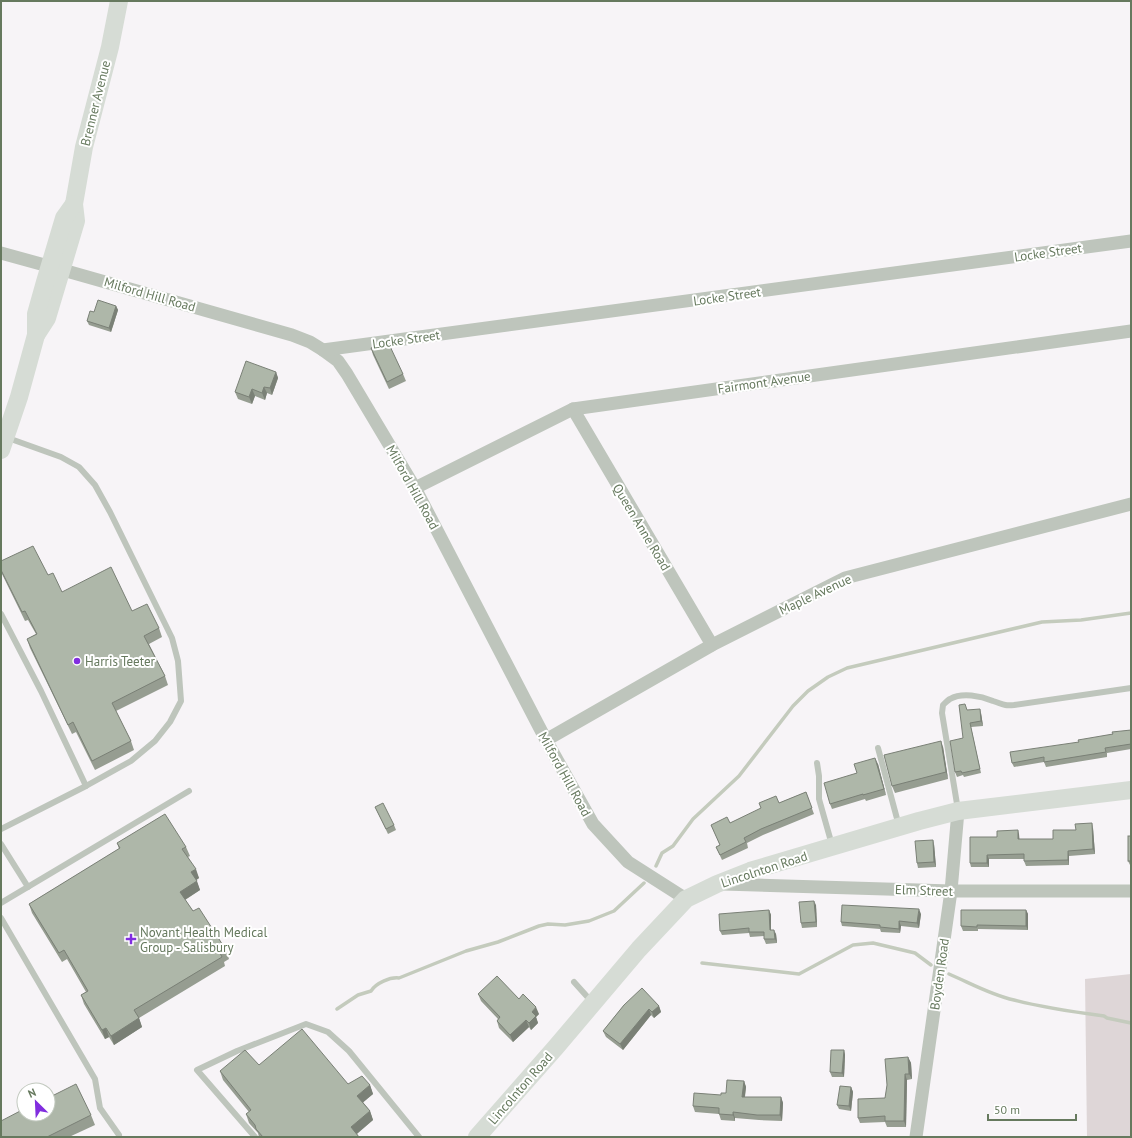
<svg xmlns="http://www.w3.org/2000/svg" width="1132" height="1138" viewBox="0 0 1132 1138" font-family="'PT Sans',sans-serif">
	<style>
		.green { fill: #ded6d7 }
		.lines { fill: none; stroke-linecap: round; stroke-linejoin: round }
		.stream { stroke: #c4cbbd; stroke-width: 3.5 }
		.lane { stroke: #bec5bc; stroke-width: 6 }
		.street { stroke: #bec5bc; stroke-width: 13 }
		.secondary { stroke: #d6dcd5; stroke-width: 18 }
		.wall { fill: #969d91 }
		.shaded-wall { fill: #7a8076 }
		.building { fill: #aeb7a9; stroke: #7a8076 }
		.poi-dot { fill: #812ddf; stroke: #fff; stroke-width: 1.5 }
		.labels { text-anchor: middle; stroke-width: 4; stroke-linejoin: round; paint-order: stroke }
		.street-label { font-size: 13px; fill: #66795e; stroke: #fff }
		.poi-label { font-size: 13px; fill: #66795e; stroke: #fff; text-anchor: start }
	</style>
	<rect width="100%" height="100%" fill="#f7f4f7"/>
	<path class="green" d="M 1131,974 L 1131,1137 L 1087,1137 L 1085,979 Z"/>
	<g class="lines">
		<g class="stream">
			<path d="M 656,866 L 662,853 L 673,846 L 693,819 L 739,776 L 793,706 L 808,691 L 828,677 L 847,668 L 1042,622 L 1081,620 L 1131,613"/>
			<path d="M 702,963 L 799,974 L 853,945 L 873,943 L 915,953 L 931,965"/>
			<path d="M 949,974 C 970,983 991,995 1014,1000 C 1044,1008 1074,1012 1104,1016 L 1107,1018 L 1131,1023"/>
			<path d="M 337,1009 L 358,995 L 371,991 C 376,983 390,977 399,978 L 466,951 L 498,942 L 539,926 L 548,924 L 565,925 L 589,921 L 614,911 L 644,883"/>
		</g>
		<g class="lane">
			<path d="M 1,614 L 41,691 L 86,786"/>
			<path d="M 878,748 L 899,826"/>
			<path d="M 817,763 L 819,776 L 819,799 L 832,845"/>
			<path d="M 958,810 L 942,713 L 943,705 C 945,703 948,700 950,699 C 962,692 981,696 993,701 C 1003,704 1003,706 1014,705 L 1131,688"/>
			<path d="M 1,829 L 86,786 L 131,761 L 155,741 L 170,722 L 181,701 L 178,661 L 172,638 L 110,512 L 95,485 L 79,467 L 61,457 L 8,438"/>
			<path d="M 1,844 L 28,887"/>
			<path d="M 1,903 L 189,791"/>
			<path d="M 1,918 L 95,1079 L 100,1108 L 119,1135"/>
			<path d="M 574,982 L 592,1002"/>
			<path d="M 255,1137 L 197,1070 L 237,1051 L 306,1024 L 328,1032 L 349,1051 L 419,1137"/>
		</g>
		<g class="street">
			<path d="M 1,253 L 70,272 L 292,335 L 310,342 L 323,350 L 338,361 L 347,374 L 415,488 L 546,740 L 593,824 L 628,862 L 686,899"/>
			<path d="M 323,350 L 1131,241"/>
			<path d="M 573,409 L 712,645"/>
			<path d="M 415,488 L 573,409 L 1131,331"/>
			<path d="M 546,740 L 712,645 L 845,578 L 1131,504"/>
			<path d="M 723,884 L 951,891 L 1131,891"/>
			<path d="M 916,1137 L 951,891 L 958,811"/>
		</g>
		<g class="secondary">
			<path d="M 36,335 L 47,318 L 76,221 L 74,204 L 84,147 L 110,47 L 119,1"/>
			<path d="M 1,450 L 19,397 L 36,335 L 36,314 L 45,282 L 64,218 L 74,204"/>
			<path d="M 477,1137 L 556,1047 L 639,949 L 686,899 L 717,884 L 750,871 L 919,821 L 958,811 L 1131,790"/>
		</g>
	</g>
	<g class="wall">
		<path d="M 116,306 L 118,310 L 111,332 L 89,325 L 87,321 Z"/>
		<path d="M 371,348 L 403,374 L 406,381 L 389,389 L 373,355 Z"/>
		<path d="M 276,372 L 278,378 L 272,395 L 267,393 L 265,400 L 255,396 L 252,404 L 238,399 L 235,392 Z"/>
		<path d="M 1,561 L 48,575 L 62,592 L 132,611 L 159,628 L 162,637 L 149,644 L 165,676 L 168,685 L 116,711 L 131,741 L 134,750 L 95,770 L 76,732 L 72,734 L 30,648 L 27,639 L 36,634 L 28,620 L 25,621 L 1,572 Z"/>
		<path d="M 968,710 L 981,713 L 983,726 L 971,727 L 981,773 L 964,777 L 963,775 L 957,777 L 955,772 L 963,738 Z"/>
		<path d="M 1131,730 L 1131,749 L 1107,753 L 1107,757 L 1046,767 L 1044,762 L 1014,767 L 1012,763 L 1079,742 L 1113,734 Z"/>
		<path d="M 943,747 L 948,779 L 895,793 L 892,786 Z"/>
		<path d="M 878,764 L 886,795 L 866,801 L 865,799 L 832,809 L 830,804 L 857,773 Z"/>
		<path d="M 806,792 L 814,814 L 763,835 L 747,843 L 748,848 L 722,860 L 716,847 L 720,845 L 711,825 L 730,823 Z"/>
		<path d="M 375,807 L 394,825 L 396,830 L 388,834 Z"/>
		<path d="M 1093,828 L 1095,854 L 1069,856 L 1069,865 L 1026,866 L 1024,861 L 1024,859 L 989,859 L 989,867 L 971,867 L 970,863 L 997,837 L 1019,834 L 1019,839 L 1053,839 L 1076,830 Z"/>
		<path d="M 1131,836 L 1131,867 L 1128,861 Z"/>
		<path d="M 117,843 L 186,847 L 190,856 L 188,857 L 199,878 L 196,880 L 200,890 L 185,900 L 193,911 L 226,950 L 229,959 L 224,962 L 225,966 L 139,1018 L 142,1027 L 114,1045 L 109,1037 L 105,1039 L 84,1004 L 81,995 L 86,992 L 67,959 L 62,962 L 32,913 L 29,904 L 119,849 Z"/>
		<path d="M 934,844 L 936,867 L 918,868 L 917,863 Z"/>
		<path d="M 816,905 L 817,927 L 802,928 L 801,923 Z"/>
		<path d="M 769,910 L 771,915 L 771,930 L 776,934 L 777,943 L 766,944 L 764,939 L 764,936 L 750,937 L 749,933 L 722,935 L 720,931 Z"/>
		<path d="M 1026,910 L 1028,914 L 1028,930 L 978,929 L 978,931 L 963,931 L 961,926 Z"/>
		<path d="M 921,914 L 919,928 L 901,926 L 900,933 L 881,932 L 880,929 L 842,926 L 841,922 Z"/>
		<path d="M 478,994 L 519,999 L 539,1014 L 536,1017 L 538,1023 L 531,1030 L 529,1027 L 513,1042 L 499,1028 L 497,1021 L 498,1019 L 481,1001 Z"/>
		<path d="M 624,1005 L 659,1006 L 661,1012 L 654,1018 L 651,1015 L 623,1050 L 606,1037 L 603,1031 Z"/>
		<path d="M 844,1050 L 845,1055 L 844,1077 L 832,1077 L 830,1072 Z"/>
		<path d="M 908,1057 L 911,1063 L 912,1079 L 907,1080 L 906,1127 L 887,1127 L 885,1122 L 860,1123 L 858,1118 L 885,1098 Z"/>
		<path d="M 259,1065 L 348,1084 L 370,1085 L 373,1094 L 363,1102 L 370,1111 L 373,1120 L 357,1134 L 359,1137 L 259,1137 L 258,1133 L 249,1123 L 246,1114 L 249,1112 L 223,1080 L 220,1071 Z"/>
		<path d="M 744,1081 L 746,1087 L 745,1097 L 781,1097 L 783,1103 L 782,1121 L 759,1120 L 735,1118 L 735,1121 L 721,1120 L 719,1114 L 695,1112 L 693,1106 L 726,1093 Z"/>
		<path d="M 851,1087 L 853,1092 L 851,1111 L 839,1109 L 837,1105 Z"/>
		<path d="M 91,1115 L 95,1125 L 69,1137 L 1,1137 Z"/>
	</g>
	<g class="shaded-wall">
		<path d="M 116,306 L 118,310 L 111,332 L 109,328 Z"/>
		<path d="M 276,372 L 278,378 L 272,395 L 270,388 Z"/>
		<path d="M 264,387 L 267,393 L 265,400 L 262,393 Z"/>
		<path d="M 252,389 L 255,396 L 252,404 L 249,397 Z"/>
		<path d="M 980,709 L 981,713 L 983,726 L 981,721 Z"/>
		<path d="M 941,741 L 943,747 L 948,779 L 946,772 Z"/>
		<path d="M 875,758 L 878,764 L 886,795 L 884,789 Z"/>
		<path d="M 1092,823 L 1093,828 L 1095,854 L 1093,849 Z"/>
		<path d="M 1018,830 L 1019,834 L 1020,844 L 1018,839 Z"/>
		<path d="M 933,840 L 934,844 L 936,867 L 934,862 Z"/>
		<path d="M 1068,851 L 1069,856 L 1069,865 L 1068,860 Z"/>
		<path d="M 987,855 L 989,859 L 989,867 L 987,863 Z"/>
		<path d="M 196,869 L 199,878 L 195,881 L 191,872 Z"/>
		<path d="M 197,881 L 200,890 L 183,901 L 180,892 Z"/>
		<path d="M 814,901 L 816,905 L 817,927 L 816,922 Z"/>
		<path d="M 919,909 L 921,914 L 919,928 L 917,923 Z"/>
		<path d="M 769,910 L 771,915 L 771,934 L 770,930 Z"/>
		<path d="M 1026,910 L 1028,914 L 1028,930 L 1026,926 Z"/>
		<path d="M 899,921 L 901,926 L 900,933 L 899,929 Z"/>
		<path d="M 774,930 L 776,934 L 777,943 L 775,939 Z"/>
		<path d="M 659,1006 L 661,1012 L 654,1018 L 652,1012 Z"/>
		<path d="M 536,1007 L 539,1014 L 536,1017 L 538,1023 L 531,1030 L 529,1023 L 532,1012 Z"/>
		<path d="M 649,1009 L 651,1015 L 623,1050 L 620,1044 Z"/>
		<path d="M 139,1018 L 142,1027 L 114,1045 L 111,1036 Z"/>
		<path d="M 526,1020 L 529,1027 L 513,1042 L 510,1035 Z"/>
		<path d="M 106,1028 L 109,1037 L 105,1039 L 102,1030 Z"/>
		<path d="M 844,1050 L 845,1055 L 844,1077 L 842,1073 Z"/>
		<path d="M 908,1057 L 911,1063 L 912,1079 L 909,1074 Z"/>
		<path d="M 905,1074 L 907,1080 L 906,1127 L 904,1121 Z"/>
		<path d="M 744,1081 L 746,1087 L 744,1102 L 742,1097 Z"/>
		<path d="M 370,1085 L 373,1094 L 360,1105 L 357,1096 Z"/>
		<path d="M 851,1087 L 853,1092 L 851,1111 L 849,1106 Z"/>
		<path d="M 781,1097 L 783,1103 L 782,1121 L 780,1115 Z"/>
		<path d="M 370,1111 L 373,1120 L 354,1136 L 351,1127 Z"/>
		<path d="M 733,1112 L 735,1118 L 735,1121 L 733,1115 Z"/>
	</g>
	<g class="building">
		<path d="M 98,300 L 116,306 L 109,328 L 87,321 L 90,311 L 94,312 Z"/>
		<path d="M 388,342 L 403,374 L 387,382 L 371,348 L 382,343 Z"/>
		<path d="M 246,361 L 276,372 L 270,388 L 264,387 L 262,393 L 252,389 L 249,397 L 235,392 Z"/>
		<path d="M 33,546 L 48,575 L 53,573 L 62,592 L 111,567 L 132,611 L 147,604 L 159,628 L 144,636 L 165,676 L 112,703 L 131,741 L 92,761 L 73,722 L 68,725 L 27,639 L 37,634 L 25,611 L 22,612 L 1,570 L 1,561 Z"/>
		<path d="M 965,704 L 967,710 L 980,709 L 981,721 L 970,723 L 980,769 L 962,773 L 961,771 L 955,772 L 950,741 L 963,738 L 959,705 Z"/>
		<path d="M 1131,730 L 1131,744 L 1105,748 L 1106,752 L 1044,762 L 1044,757 L 1012,763 L 1010,752 L 1079,742 L 1078,740 L 1113,734 L 1112,732 Z"/>
		<path d="M 941,741 L 946,772 L 892,786 L 884,755 Z"/>
		<path d="M 875,758 L 884,789 L 863,795 L 863,794 L 830,804 L 824,783 L 857,773 L 854,764 Z"/>
		<path d="M 806,792 L 812,808 L 761,829 L 744,838 L 746,842 L 720,855 L 716,847 L 720,845 L 711,825 L 727,817 L 730,823 L 761,808 L 759,803 L 776,796 L 779,803 Z"/>
		<path d="M 383,803 L 394,825 L 386,829 L 375,807 Z"/>
		<path d="M 165,814 L 186,847 L 182,849 L 196,869 L 191,872 L 197,881 L 180,892 L 193,911 L 199,908 L 226,950 L 220,953 L 222,957 L 134,1010 L 139,1018 L 111,1036 L 106,1028 L 102,1030 L 81,995 L 88,991 L 64,950 L 59,953 L 29,904 L 120,848 L 117,843 Z"/>
		<path d="M 1092,823 L 1093,849 L 1068,851 L 1068,860 L 1024,861 L 1024,854 L 987,855 L 987,863 L 970,863 L 970,837 L 997,837 L 997,831 L 1018,830 L 1018,839 L 1053,839 L 1053,830 L 1076,830 L 1075,824 Z"/>
		<rect x="1128" y="836" width="3" height="25"/>
		<path d="M 933,840 L 934,862 L 917,863 L 915,841 Z"/>
		<path d="M 814,901 L 816,922 L 801,923 L 799,902 Z"/>
		<path d="M 842,905 L 919,909 L 917,923 L 899,921 L 899,929 L 880,927 L 880,925 L 841,922 Z"/>
		<path d="M 769,910 L 770,930 L 774,930 L 775,939 L 764,939 L 764,932 L 749,932 L 749,928 L 720,931 L 719,914 Z"/>
		<path d="M 961,910 L 1026,910 L 1026,926 L 977,925 L 977,927 L 961,926 Z"/>
		<path d="M 497,976 L 519,999 L 523,994 L 536,1007 L 532,1012 L 536,1016 L 529,1023 L 526,1020 L 510,1035 L 497,1021 L 500,1017 L 478,994 Z"/>
		<path d="M 642,988 L 659,1006 L 652,1012 L 649,1009 L 620,1044 L 603,1031 L 624,1005 Z"/>
		<path d="M 302,1029 L 348,1084 L 362,1076 L 370,1085 L 357,1096 L 370,1111 L 351,1127 L 359,1137 L 263,1137 L 256,1129 L 255,1125 L 246,1114 L 251,1110 L 220,1071 L 245,1050 L 259,1065 Z"/>
		<path d="M 831,1050 L 844,1050 L 842,1073 L 830,1072 Z"/>
		<path d="M 908,1057 L 909,1074 L 905,1074 L 904,1121 L 885,1121 L 885,1116 L 858,1118 L 858,1099 L 885,1098 L 887,1085 L 885,1059 Z"/>
		<path d="M 727,1080 L 744,1081 L 742,1097 L 781,1097 L 780,1115 L 757,1115 L 733,1112 L 733,1115 L 719,1114 L 719,1108 L 693,1106 L 694,1093 L 721,1095 L 721,1093 L 726,1093 Z"/>
		<path d="M 76,1084 L 91,1115 L 47,1137 L 1,1137 L 1,1121 L 24,1109 L 24,1114 L 48,1114 L 48,1098 Z"/>
		<path d="M 840,1086 L 851,1087 L 849,1106 L 837,1105 Z"/>
	</g>
	<g class="poi-dot">
		<circle cx="77" cy="661" r="4"/>
		<path d="M129 933h4v4h4v4h-4v4h-4v-4h-4v-4h4z"/>
	</g>
	<g class="labels">
		<g class="street-label">
			<text transform="translate(95 103) rotate(-76)" y="5">Brenner Avenue</text>
			<text transform="translate(1048 252) rotate(-8)" y="5">Locke Street</text>
			<text transform="translate(150 294) rotate(16)" y="5">Milford Hill Road</text>
			<text transform="translate(727 296) rotate(-8)" y="5">Locke Street</text>
			<text transform="translate(406 339) rotate(-8)" y="5">Locke Street</text>
			<text transform="translate(764 382) rotate(-8)" y="5">Fairmont Avenue</text>
			<text transform="translate(413 487) rotate(61)" y="5">Milford Hill Road</text>
			<text transform="translate(642 527) rotate(59)" y="5">Queen Anne Road</text>
			<text transform="translate(815 594) rotate(-25)" y="5">Maple Avenue</text>
			<text transform="translate(565 774) rotate(61)" y="5">Milford Hill Road</text>
			<text transform="translate(764 869) rotate(-18)" y="5">Lincolnton Road</text>
			<text transform="translate(924 890) rotate(2)" y="5">Elm Street</text>
			<text transform="translate(939 974) rotate(-82)" y="5">Boyden Road</text>
			<text transform="translate(520 1088) rotate(-49)" y="5">Lincolnton Road</text>
		</g>
		<g class="poi-label">
			<text x="85" y="666">Harris Teeter</text>
			<text x="140" y="937">Novant Health Medical<tspan x="140" dy="15">Group - Salisbury</tspan></text>
		</g>
	</g>
	<rect width="1132" height="1138" fill="none" stroke="#66795e" stroke-width="4"/>
	<g transform="translate(36 1102) rotate(336)"><circle r="19" fill="#ffffff" stroke="#c2c9bf"/>
	<path d="M0-3L7 15L0 10L-7 15Z" fill="#812ddf"/>
	<text y="-6" font-size="11" font-weight="bold" text-anchor="middle" fill="#66795e">N</text>
	</g>
	<path d="M988 1114v6h88v-6" fill="none" stroke="#66795e" stroke-width="2"/>
	<text x="994" y="1114" font-size="12" fill="#66795e" stroke="#ffffff" stroke-width="3" paint-order="stroke">50 m</text>
</svg>
